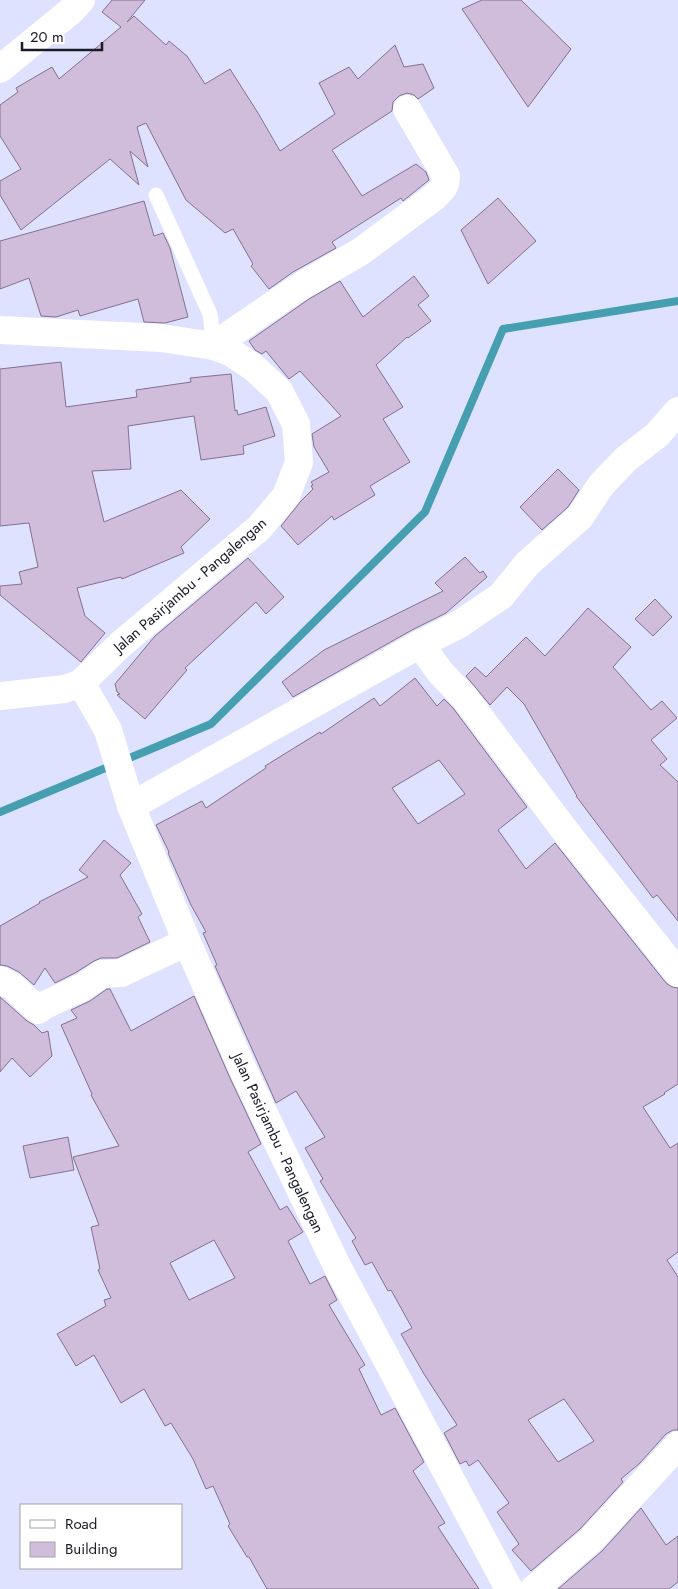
<svg xmlns="http://www.w3.org/2000/svg" width="678" height="1589" viewBox="0 0 678 1589" font-family="Jost,sans-serif">
	<style>
		.lines { fill: none; stroke-linecap: round; stroke-linejoin: round }
		.stream { stroke: #469fb0; stroke-width: 8 }
		.building { fill: #d0bcdb; stroke: #83718d; fill-rule: evenodd }
		.service { stroke: #fff; stroke-width: 15 }
		.minor { stroke: #fff; stroke-width: 28 }
		.secondary { stroke: #fff; stroke-width: 28 }
		.labels { text-anchor: middle; stroke-width: 4.5; stroke-linejoin: round; paint-order: stroke }
		.street-label { font-size: 15px; fill: #191b27; stroke: #fff }
	</style>
	<rect width="100%" height="100%" fill="#dee2ff"/>
	<g class="lines">
		<path class="stream" d="M 0,812 L 211,724 L 425,512 L 503,329 L 678,301"/>
	</g>
	<g class="building">
		<path d="M 112,0 L 145,0 L 127,22 L 134,16 L 166,45 L 169,41 L 187,56 L 205,84 L 230,69 L 258,113 L 280,151 L 335,114 L 319,83 L 349,67 L 358,79 L 395,45 L 404,67 L 423,64 L 434,88 L 418,99 L 414,95 L 407,93 L 399,96 L 393,102 L 392,111 L 332,150 L 362,196 L 416,164 L 426,172 L 429,180 L 403,201 L 401,198 L 332,242 L 336,248 L 293,272 L 269,289 L 251,266 L 253,264 L 233,229 L 225,233 L 186,200 L 146,123 L 137,127 L 148,167 L 130,151 L 139,185 L 110,159 L 21,230 L 0,195 L 0,181 L 21,169 L 0,136 L 0,105 L 18,92 L 16,88 L 52,67 L 59,79 L 121,27 L 102,12 Z"/>
		<path d="M 482,0 L 521,0 L 571,49 L 528,107 L 462,9 Z"/>
		<path d="M 498,198 L 536,241 L 488,284 L 461,230 Z"/>
		<path d="M 144,201 L 154,236 L 163,233 L 170,248 L 188,317 L 165,323 L 144,322 L 138,299 L 80,316 L 78,310 L 56,317 L 41,316 L 29,278 L 0,289 L 0,241 Z"/>
		<path d="M 414,276 L 429,296 L 418,305 L 431,321 L 408,338 L 407,337 L 376,365 L 403,407 L 383,419 L 410,462 L 370,486 L 375,495 L 334,520 L 332,516 L 298,545 L 281,526 L 301,501 L 313,489 L 311,486 L 313,485 L 311,482 L 329,472 L 314,447 L 312,434 L 341,416 L 300,371 L 289,379 L 266,351 L 262,354 L 255,350 L 249,341 L 309,299 L 340,281 L 363,317 Z"/>
		<path d="M 61,362 L 66,407 L 137,397 L 136,390 L 191,382 L 190,378 L 231,374 L 235,411 L 237,410 L 238,415 L 266,407 L 275,436 L 243,446 L 244,454 L 201,460 L 194,416 L 128,426 L 131,469 L 92,471 L 104,522 L 181,490 L 210,519 L 181,547 L 184,553 L 122,579 L 121,577 L 77,588 L 85,616 L 105,633 L 81,662 L 0,595 L 0,586 L 22,584 L 19,572 L 38,567 L 29,523 L 0,526 L 0,369 Z"/>
		<path d="M 558,469 L 579,490 L 568,507 L 542,530 L 520,507 Z"/>
		<path d="M 465,557 L 480,573 L 483,571 L 487,577 L 446,613 L 412,630 L 293,697 L 282,682 L 324,650 L 443,591 L 435,583 Z"/>
		<path d="M 248,558 L 284,597 L 266,614 L 256,602 L 185,668 L 187,670 L 145,719 L 117,695 L 120,694 L 117,692 L 115,684 L 155,636 Z"/>
		<path d="M 655,599 L 672,617 L 653,636 L 635,619 Z"/>
		<path d="M 588,608 L 631,647 L 613,667 L 651,710 L 662,701 L 677,718 L 651,740 L 667,759 L 660,765 L 678,782 L 678,921 L 657,895 L 653,898 L 576,796 L 577,796 L 524,704 L 507,687 L 490,705 L 466,676 L 475,667 L 486,677 L 526,637 L 545,656 Z"/>
		<path d="M 415,678 L 437,706 L 444,699 L 453,708 L 527,807 L 498,830 L 526,869 L 555,843 L 666,983 L 672,987 L 678,988 L 678,1084 L 664,1093 L 665,1094 L 643,1107 L 670,1148 L 678,1143 L 678,1252 L 667,1260 L 678,1277 L 678,1430 L 673,1430 L 666,1434 L 640,1463 L 621,1479 L 623,1482 L 580,1529 L 531,1571 L 512,1550 L 519,1544 L 497,1512 L 509,1503 L 478,1460 L 469,1466 L 466,1461 L 460,1464 L 444,1433 L 457,1425 L 424,1374 L 401,1334 L 412,1328 L 391,1290 L 388,1291 L 372,1262 L 365,1265 L 352,1241 L 356,1238 L 320,1181 L 323,1179 L 305,1148 L 325,1137 L 296,1091 L 276,1103 L 215,966 L 217,965 L 203,933 L 206,932 L 191,905 L 168,853 L 169,852 L 156,825 L 202,801 L 206,808 L 266,768 L 265,766 L 320,732 L 321,734 L 374,698 L 380,706 ZM 439,760 L 465,794 L 418,824 L 392,788 ZM 564,1399 L 594,1441 L 558,1462 L 528,1420 Z"/>
		<path d="M 104,840 L 131,863 L 120,875 L 142,914 L 138,917 L 150,942 L 117,958 L 101,958 L 94,961 L 75,973 L 55,983 L 45,968 L 34,985 L 19,972 L 7,966 L 0,965 L 0,926 L 40,903 L 39,902 L 88,877 L 79,870 Z"/>
		<path d="M 107,989 L 110,989 L 131,1031 L 194,996 L 230,1078 L 261,1144 L 248,1152 L 280,1210 L 287,1206 L 303,1232 L 288,1241 L 310,1284 L 325,1276 L 337,1300 L 329,1305 L 365,1365 L 359,1369 L 381,1415 L 395,1408 L 424,1462 L 413,1471 L 445,1523 L 438,1527 L 479,1589 L 267,1589 L 249,1557 L 247,1557 L 228,1526 L 230,1524 L 213,1486 L 206,1489 L 193,1459 L 171,1423 L 165,1426 L 144,1389 L 121,1403 L 94,1355 L 76,1366 L 57,1334 L 106,1306 L 104,1300 L 111,1298 L 98,1270 L 100,1269 L 91,1227 L 99,1225 L 73,1157 L 119,1146 L 91,1095 L 92,1094 L 61,1025 L 77,1018 L 71,1010 L 90,1001 ZM 214,1240 L 235,1278 L 189,1300 L 170,1263 Z"/>
		<path d="M 0,997 L 27,1021 L 34,1025 L 42,1033 L 48,1031 L 52,1056 L 30,1077 L 12,1058 L 0,1072 Z"/>
		<path d="M 68,1137 L 74,1170 L 30,1178 L 23,1146 Z"/>
		<path d="M 641,1508 L 666,1545 L 678,1536 L 678,1582 L 669,1589 L 558,1589 L 602,1551 Z"/>
	</g>
	<g class="lines">
		<path class="service" d="M 156,195 L 210,314 L 214,346"/>
		<g class="minor">
			<path d="M 216,347 L 223,339 L 301,286 L 360,252 L 433,198 C 441,190 446,188 446,176 L 407,109"/>
			<path d="M 420,644 L 440,672 L 465,698 L 566,832 L 678,973"/>
			<path d="M 131,806 L 420,644 L 458,625 L 501,596 L 527,564 L 580,517 L 601,485 L 626,459 L 657,435 L 678,411"/>
			<path d="M 0,980 L 12,986 L 38,1010 L 43,1006 L 83,987 L 102,974 L 121,973 L 187,942"/>
			<path d="M 534,1589 L 591,1540 L 678,1445"/>
		</g>
		<g class="secondary">
			<path d="M 0,69 L 72,10 L 81,0"/>
			<path d="M 0,330 L 161,338 L 214,346 L 232,353 L 253,367 L 279,391 L 296,424 L 299,462 L 286,496 L 259,528 L 120,645 L 81,683 L 65,689 L 0,696"/>
			<path d="M 81,683 L 108,730 L 131,806 L 187,942 L 244,1072 L 337,1266 L 509,1589"/>
		</g>
	</g>
	<g class="labels">
		<g class="street-label">
			<text transform="translate(190 585) rotate(-41)" y="5">Jalan Pasirjambu - Pangalengan</text>
			<text transform="translate(278 1143) rotate(65)" y="5">Jalan Pasirjambu - Pangalengan</text>
		</g>
	</g>
	<rect x="20" y="1504" width="162" height="65" fill="#ffffff" stroke="#a3a4a9"/>
	<rect x="30" y="1520" width="25" height="8" fill="#ffffff" stroke="#a3a4a9"/>
	<text x="65" y="1529" font-size="15" fill="#191b27">Road</text>
	<rect x="30" y="1542" width="25" height="15" fill="#d0bcdb" stroke="#a3a4a9"/>
	<text x="65" y="1554" font-size="15" fill="#191b27">Building</text>
	<path d="M22 42v8h80v-8" fill="none" stroke="#191b27" stroke-width="2.5"/>
	<text x="30" y="42" font-size="15" fill="#191b27" stroke="#ffffff" stroke-width="4" paint-order="stroke">20 m</text>
</svg>
